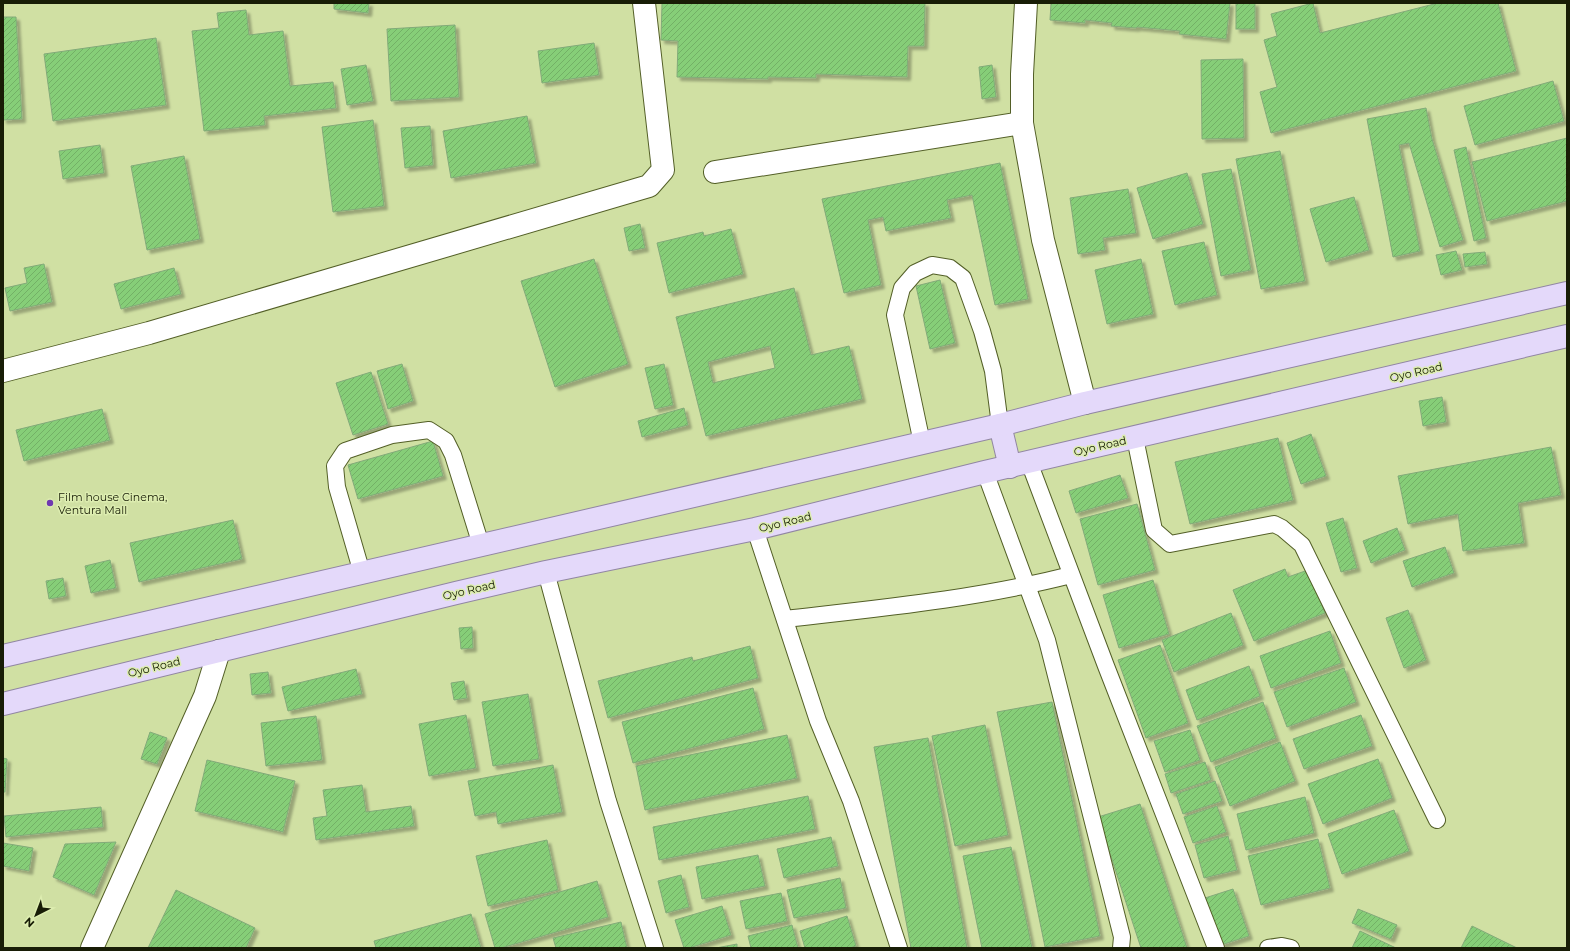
<svg xmlns="http://www.w3.org/2000/svg" width="1570" height="951" viewBox="0 0 1570 951" font-family="Montserrat,sans-serif">
	<style>
		.building { fill: url(#building-hatch); stroke: #82aa79; fill-rule: evenodd; filter: url(#shadow) }
		.lines { fill: none; stroke-linecap: round; stroke-linejoin: round }
		.service-casing { stroke: #535f27; stroke-width: 18 }
		.minor-casing { stroke: #535f27; stroke-width: 24 }
		.primary-casing { stroke: #9186a3; stroke-width: 24 }
		.service { stroke: #fff; stroke-width: 16 }
		.minor { stroke: #fff; stroke-width: 22 }
		.primary { stroke: #e4d9fa; stroke-width: 22 }
		.poi-dot { fill: #6f39b0; stroke: #ddedb0; stroke-width: 1.5 }
		.labels { text-anchor: middle; stroke-width: 3; stroke-linejoin: round; paint-order: stroke }
		.street-label { font-size: 11px; fill: #181d06; stroke: #ddedb0 }
		.poi-label { font-size: 11px; fill: #181d06; stroke: #ddedb0; text-anchor: start }
	</style>
	<defs>
		<pattern id="building-hatch" width="6" height="6" patternUnits="userSpaceOnUse"><rect width="6" height="6" fill="#86ce78"/><path d="M-1 1l2-2M0 6l6-6M5 7l2-2" fill="none" stroke="#73b066"/></pattern>
		<filter id="shadow"><feDropShadow dx="3.5" dy="3.5" stdDeviation="1" flood-color="#0004"/></filter>
	</defs>
	<rect width="100%" height="100%" fill="#d0e0a3"/>
	<g class="building">
		<path d="M 334,3 L 369,3 L 368,13 L 334,9 Z"/>
		<path d="M 662,3 L 925,3 L 924,46 L 908,46 L 907,77 L 816,74 L 816,78 L 768,77 L 768,79 L 677,77 L 678,41 L 661,40 Z"/>
		<path d="M 1051,3 L 1230,3 L 1226,39 L 1179,34 L 1180,31 L 1137,27 L 1136,28 L 1111,26 L 1112,23 L 1085,20 L 1085,23 L 1050,20 Z"/>
		<rect x="1236" y="3" width="19" height="26"/>
		<path d="M 1313,3 L 1320,33 L 1438,3 L 1498,3 L 1516,71 L 1271,133 L 1260,92 L 1277,87 L 1264,40 L 1277,36 L 1271,14 Z"/>
		<path d="M 246,10 L 249,35 L 283,31 L 290,86 L 333,82 L 336,108 L 264,116 L 265,125 L 204,131 L 192,31 L 219,28 L 217,13 Z"/>
		<path d="M 3,17 L 16,17 L 22,119 L 3,120 Z"/>
		<path d="M 455,25 L 459,97 L 391,101 L 387,29 Z"/>
		<path d="M 156,38 L 166,105 L 53,121 L 44,54 Z"/>
		<path d="M 594,43 L 599,75 L 542,83 L 538,51 Z"/>
		<path d="M 1243,59 L 1244,138 L 1202,139 L 1201,60 Z"/>
		<path d="M 366,65 L 373,101 L 347,105 L 341,69 Z"/>
		<path d="M 992,65 L 996,97 L 982,99 L 979,67 Z"/>
		<path d="M 1553,81 L 1564,121 L 1475,145 L 1464,106 Z"/>
		<path d="M 1426,108 L 1432,139 L 1463,240 L 1440,247 L 1409,143 L 1399,145 L 1420,251 L 1393,257 L 1367,119 Z"/>
		<path d="M 527,116 L 536,163 L 451,178 L 443,131 Z"/>
		<path d="M 373,120 L 384,206 L 333,212 L 322,127 Z"/>
		<path d="M 430,126 L 433,165 L 405,168 L 401,128 Z"/>
		<path d="M 1567,138 L 1567,201 L 1487,221 L 1472,162 Z"/>
		<path d="M 100,145 L 104,173 L 63,179 L 59,151 Z"/>
		<path d="M 1466,147 L 1486,238 L 1474,241 L 1454,150 Z"/>
		<path d="M 1280,151 L 1305,281 L 1261,289 L 1236,159 Z"/>
		<path d="M 184,156 L 200,239 L 147,250 L 131,166 Z"/>
		<path d="M 1000,163 L 1028,299 L 995,305 L 972,195 L 947,200 L 951,218 L 886,231 L 883,217 L 868,220 L 881,285 L 844,293 L 822,199 Z"/>
		<path d="M 1231,169 L 1251,270 L 1221,276 L 1202,174 Z"/>
		<path d="M 1187,173 L 1203,224 L 1153,239 L 1137,188 Z"/>
		<path d="M 1128,189 L 1136,233 L 1103,238 L 1105,250 L 1078,254 L 1070,198 Z"/>
		<path d="M 1354,197 L 1369,250 L 1326,262 L 1310,209 Z"/>
		<path d="M 640,224 L 645,248 L 629,251 L 624,228 Z"/>
		<path d="M 731,229 L 743,274 L 669,293 L 657,243 L 703,232 L 704,236 Z"/>
		<path d="M 1204,242 L 1217,295 L 1175,305 L 1162,251 Z"/>
		<path d="M 1456,251 L 1462,270 L 1441,275 L 1436,255 Z"/>
		<path d="M 1485,252 L 1487,264 L 1465,267 L 1463,254 Z"/>
		<path d="M 594,259 L 628,364 L 555,387 L 521,281 Z"/>
		<path d="M 1141,259 L 1153,314 L 1107,324 L 1095,270 Z"/>
		<path d="M 44,264 L 52,302 L 10,311 L 5,288 L 27,283 L 24,268 Z"/>
		<path d="M 174,268 L 181,294 L 121,309 L 114,284 Z"/>
		<path d="M 940,280 L 955,343 L 930,349 L 916,286 Z"/>
		<path d="M 794,288 L 811,355 L 849,346 L 862,399 L 706,436 L 676,317 ZM 770,346 L 775,368 L 713,383 L 708,362 Z"/>
		<path d="M 402,364 L 413,401 L 388,409 L 377,371 Z"/>
		<path d="M 664,364 L 673,405 L 655,409 L 645,368 Z"/>
		<path d="M 371,372 L 388,424 L 353,435 L 336,383 Z"/>
		<path d="M 1442,397 L 1446,422 L 1423,426 L 1419,401 Z"/>
		<path d="M 684,408 L 688,425 L 642,437 L 638,421 Z"/>
		<path d="M 102,409 L 110,440 L 24,461 L 16,430 Z"/>
		<path d="M 1311,434 L 1326,476 L 1301,484 L 1287,443 Z"/>
		<path d="M 1278,438 L 1293,500 L 1190,524 L 1175,462 Z"/>
		<path d="M 433,441 L 443,476 L 358,499 L 348,465 Z"/>
		<path d="M 1551,447 L 1561,495 L 1518,503 L 1524,543 L 1463,551 L 1458,514 L 1408,524 L 1398,476 Z"/>
		<path d="M 1120,475 L 1128,498 L 1076,513 L 1069,491 Z"/>
		<path d="M 1137,504 L 1155,570 L 1098,585 L 1080,519 Z"/>
		<path d="M 1343,518 L 1357,568 L 1341,572 L 1326,523 Z"/>
		<path d="M 233,520 L 242,559 L 139,582 L 130,543 Z"/>
		<path d="M 1397,528 L 1405,550 L 1371,563 L 1363,541 Z"/>
		<path d="M 1445,547 L 1454,573 L 1412,587 L 1403,561 Z"/>
		<path d="M 110,560 L 116,588 L 91,593 L 85,566 Z"/>
		<path d="M 1285,569 L 1288,577 L 1308,570 L 1325,613 L 1254,641 L 1233,590 Z"/>
		<path d="M 63,578 L 66,596 L 49,599 L 46,581 Z"/>
		<path d="M 1153,580 L 1169,634 L 1119,648 L 1103,595 Z"/>
		<path d="M 1408,610 L 1426,660 L 1404,668 L 1386,618 Z"/>
		<path d="M 1231,613 L 1243,645 L 1174,672 L 1162,640 Z"/>
		<path d="M 472,627 L 473,648 L 461,649 L 459,628 Z"/>
		<path d="M 1330,631 L 1341,663 L 1271,688 L 1260,656 Z"/>
		<path d="M 1160,645 L 1188,723 L 1146,738 L 1118,660 Z"/>
		<path d="M 750,646 L 758,678 L 608,718 L 598,681 L 692,657 L 693,661 Z"/>
		<path d="M 1249,666 L 1260,696 L 1197,720 L 1186,690 Z"/>
		<path d="M 1344,668 L 1356,702 L 1287,727 L 1274,692 Z"/>
		<path d="M 356,669 L 362,694 L 288,711 L 282,687 Z"/>
		<path d="M 268,672 L 271,693 L 252,695 L 250,674 Z"/>
		<path d="M 464,681 L 467,698 L 454,700 L 451,683 Z"/>
		<path d="M 753,688 L 764,729 L 633,763 L 622,722 Z"/>
		<path d="M 528,694 L 539,759 L 493,766 L 482,702 Z"/>
		<path d="M 1052,702 L 1100,936 L 1045,947 L 997,712 Z"/>
		<path d="M 1263,702 L 1276,738 L 1211,762 L 1197,726 Z"/>
		<path d="M 466,715 L 476,768 L 429,776 L 419,724 Z"/>
		<path d="M 1361,715 L 1372,746 L 1304,769 L 1293,739 Z"/>
		<path d="M 316,716 L 322,760 L 266,766 L 261,723 Z"/>
		<path d="M 985,725 L 1008,835 L 955,846 L 932,736 Z"/>
		<path d="M 1190,730 L 1200,760 L 1165,772 L 1154,741 Z"/>
		<path d="M 150,732 L 167,738 L 157,764 L 141,759 Z"/>
		<path d="M 787,735 L 797,778 L 645,810 L 636,766 Z"/>
		<path d="M 928,738 L 967,948 L 911,948 L 874,747 Z"/>
		<path d="M 1280,742 L 1295,781 L 1230,806 L 1215,767 Z"/>
		<path d="M 3,758 L 7,759 L 5,792 L 3,792 Z"/>
		<path d="M 1378,759 L 1392,798 L 1323,824 L 1308,784 Z"/>
		<path d="M 207,760 L 295,781 L 283,832 L 195,811 Z"/>
		<path d="M 1205,762 L 1211,780 L 1171,793 L 1165,774 Z"/>
		<path d="M 553,765 L 562,812 L 498,824 L 496,812 L 475,816 L 468,781 Z"/>
		<path d="M 1215,781 L 1222,801 L 1183,814 L 1176,794 Z"/>
		<path d="M 362,785 L 366,812 L 411,806 L 414,826 L 316,840 L 313,818 L 327,816 L 323,790 Z"/>
		<path d="M 808,796 L 815,829 L 659,860 L 653,827 Z"/>
		<path d="M 1305,797 L 1314,833 L 1246,850 L 1237,814 Z"/>
		<path d="M 1140,804 L 1187,948 L 1141,948 L 1098,817 Z"/>
		<path d="M 1217,806 L 1226,832 L 1193,843 L 1184,817 Z"/>
		<path d="M 101,807 L 103,827 L 6,837 L 4,816 Z"/>
		<path d="M 1394,810 L 1409,851 L 1342,874 L 1328,834 Z"/>
		<path d="M 1228,836 L 1237,870 L 1204,878 L 1195,845 Z"/>
		<path d="M 831,837 L 838,866 L 784,878 L 777,849 Z"/>
		<path d="M 1318,839 L 1330,888 L 1261,905 L 1248,856 Z"/>
		<path d="M 547,840 L 558,890 L 488,906 L 476,856 Z"/>
		<path d="M 116,842 L 94,895 L 53,877 L 65,844 Z"/>
		<path d="M 3,843 L 33,848 L 29,871 L 3,866 Z"/>
		<path d="M 1011,847 L 1032,948 L 982,948 L 963,856 Z"/>
		<path d="M 758,855 L 765,886 L 702,899 L 696,867 Z"/>
		<path d="M 681,875 L 689,907 L 666,913 L 658,881 Z"/>
		<path d="M 840,878 L 846,908 L 794,918 L 787,890 Z"/>
		<path d="M 597,881 L 608,917 L 501,948 L 495,948 L 485,914 Z"/>
		<path d="M 1233,889 L 1249,936 L 1221,945 L 1205,898 Z"/>
		<path d="M 176,890 L 255,928 L 246,948 L 148,948 Z"/>
		<path d="M 781,893 L 787,921 L 746,929 L 740,901 Z"/>
		<path d="M 722,906 L 731,935 L 689,948 L 684,948 L 675,920 Z"/>
		<path d="M 1358,909 L 1397,925 L 1391,939 L 1352,923 Z"/>
		<path d="M 471,914 L 481,948 L 376,948 L 374,941 Z"/>
		<path d="M 847,916 L 856,946 L 850,948 L 805,948 L 800,931 Z"/>
		<path d="M 621,922 L 627,948 L 556,948 L 553,938 Z"/>
		<path d="M 792,925 L 798,948 L 751,948 L 748,936 Z"/>
		<path d="M 1472,926 L 1517,948 L 1461,948 Z"/>
		<path d="M 1360,931 L 1396,948 L 1352,948 Z"/>
		<path d="M 737,944 L 737,948 L 716,948 Z"/>
	</g>
	<g class="lines">
		<defs>
			<g id="service">
				<path d="M 1135,438 L 1154,530 L 1170,544 L 1274,524 L 1282,528 L 1302,545 L 1437,820"/>
				<path d="M 922,443 L 895,315 L 902,288 L 915,273 L 932,265 L 950,268 L 963,278 L 982,331 L 993,371 L 1000,425"/>
				<path d="M 1029,462 L 1106,666 L 1216,948"/>
				<path d="M 985,472 L 1047,640 L 1122,937 L 1121,948"/>
				<path d="M 755,529 L 818,721 L 851,801 L 899,948"/>
				<path d="M 546,572 L 608,801 L 655,948"/>
				<path d="M 362,573 L 337,487 L 335,466 L 345,451 L 392,435 L 429,430 L 446,441 L 453,455 L 481,545"/>
				<path d="M 785,619 C 881,608 977,599 1071,575"/>
				<path d="M 1268,948 L 1282,946 L 1291,948"/>
			</g>
			<g id="minor">
				<path d="M 1026,3 L 1022,74 L 1022,123 L 1043,240 L 1085,403"/>
				<path d="M 715,172 L 1022,123"/>
				<path d="M 3,371 L 149,333 L 649,186 L 663,170 L 644,3"/>
				<path d="M 92,948 L 205,696 L 219,651"/>
			</g>
			<g id="primary">
				<path d="M 1000,425 L 1010,467"/>
				<path d="M 3,656 L 1000,425 L 1085,403 L 1567,293"/>
				<path d="M 3,704 L 456,593 L 546,572 L 755,529 L 985,472 L 1567,336"/>
			</g>
		</defs>
		<use href="#service" class="service-casing"/>
		<use href="#minor" class="minor-casing"/>
		<use href="#primary" class="primary-casing"/>
		<use href="#service" class="service"/>
		<use href="#minor" class="minor"/>
		<use href="#primary" class="primary"/>
	</g>
	<circle class="poi-dot" cx="50" cy="503" r="4"/>
	<g class="labels">
		<g class="street-label">
			<text transform="translate(1416 372) rotate(-13)" y="4">Oyo Road</text>
			<text transform="translate(1100 446) rotate(-13)" y="4">Oyo Road</text>
			<text transform="translate(785 522) rotate(-14)" y="4">Oyo Road</text>
			<text transform="translate(469 590) rotate(-13)" y="4">Oyo Road</text>
			<text transform="translate(154 667) rotate(-14)" y="4">Oyo Road</text>
		</g>
		<g class="poi-label">
			<text x="58" y="501">Film house Cinema,<tspan x="58" dy="13">Ventura Mall</tspan></text>
		</g>
	</g>
	<rect width="1570" height="951" fill="none" stroke="#181d06" stroke-width="8"/>
	<g transform="translate(36 915) rotate(222)" stroke="#ddedb0" stroke-width="3" paint-order="stroke">
	<path d="M0-3L7 15L0 10L-7 15Z" fill="#181d06"/>
	<text y="-6" font-size="11" font-weight="bold" text-anchor="middle" fill="#181d06">N</text>
	</g>
</svg>
